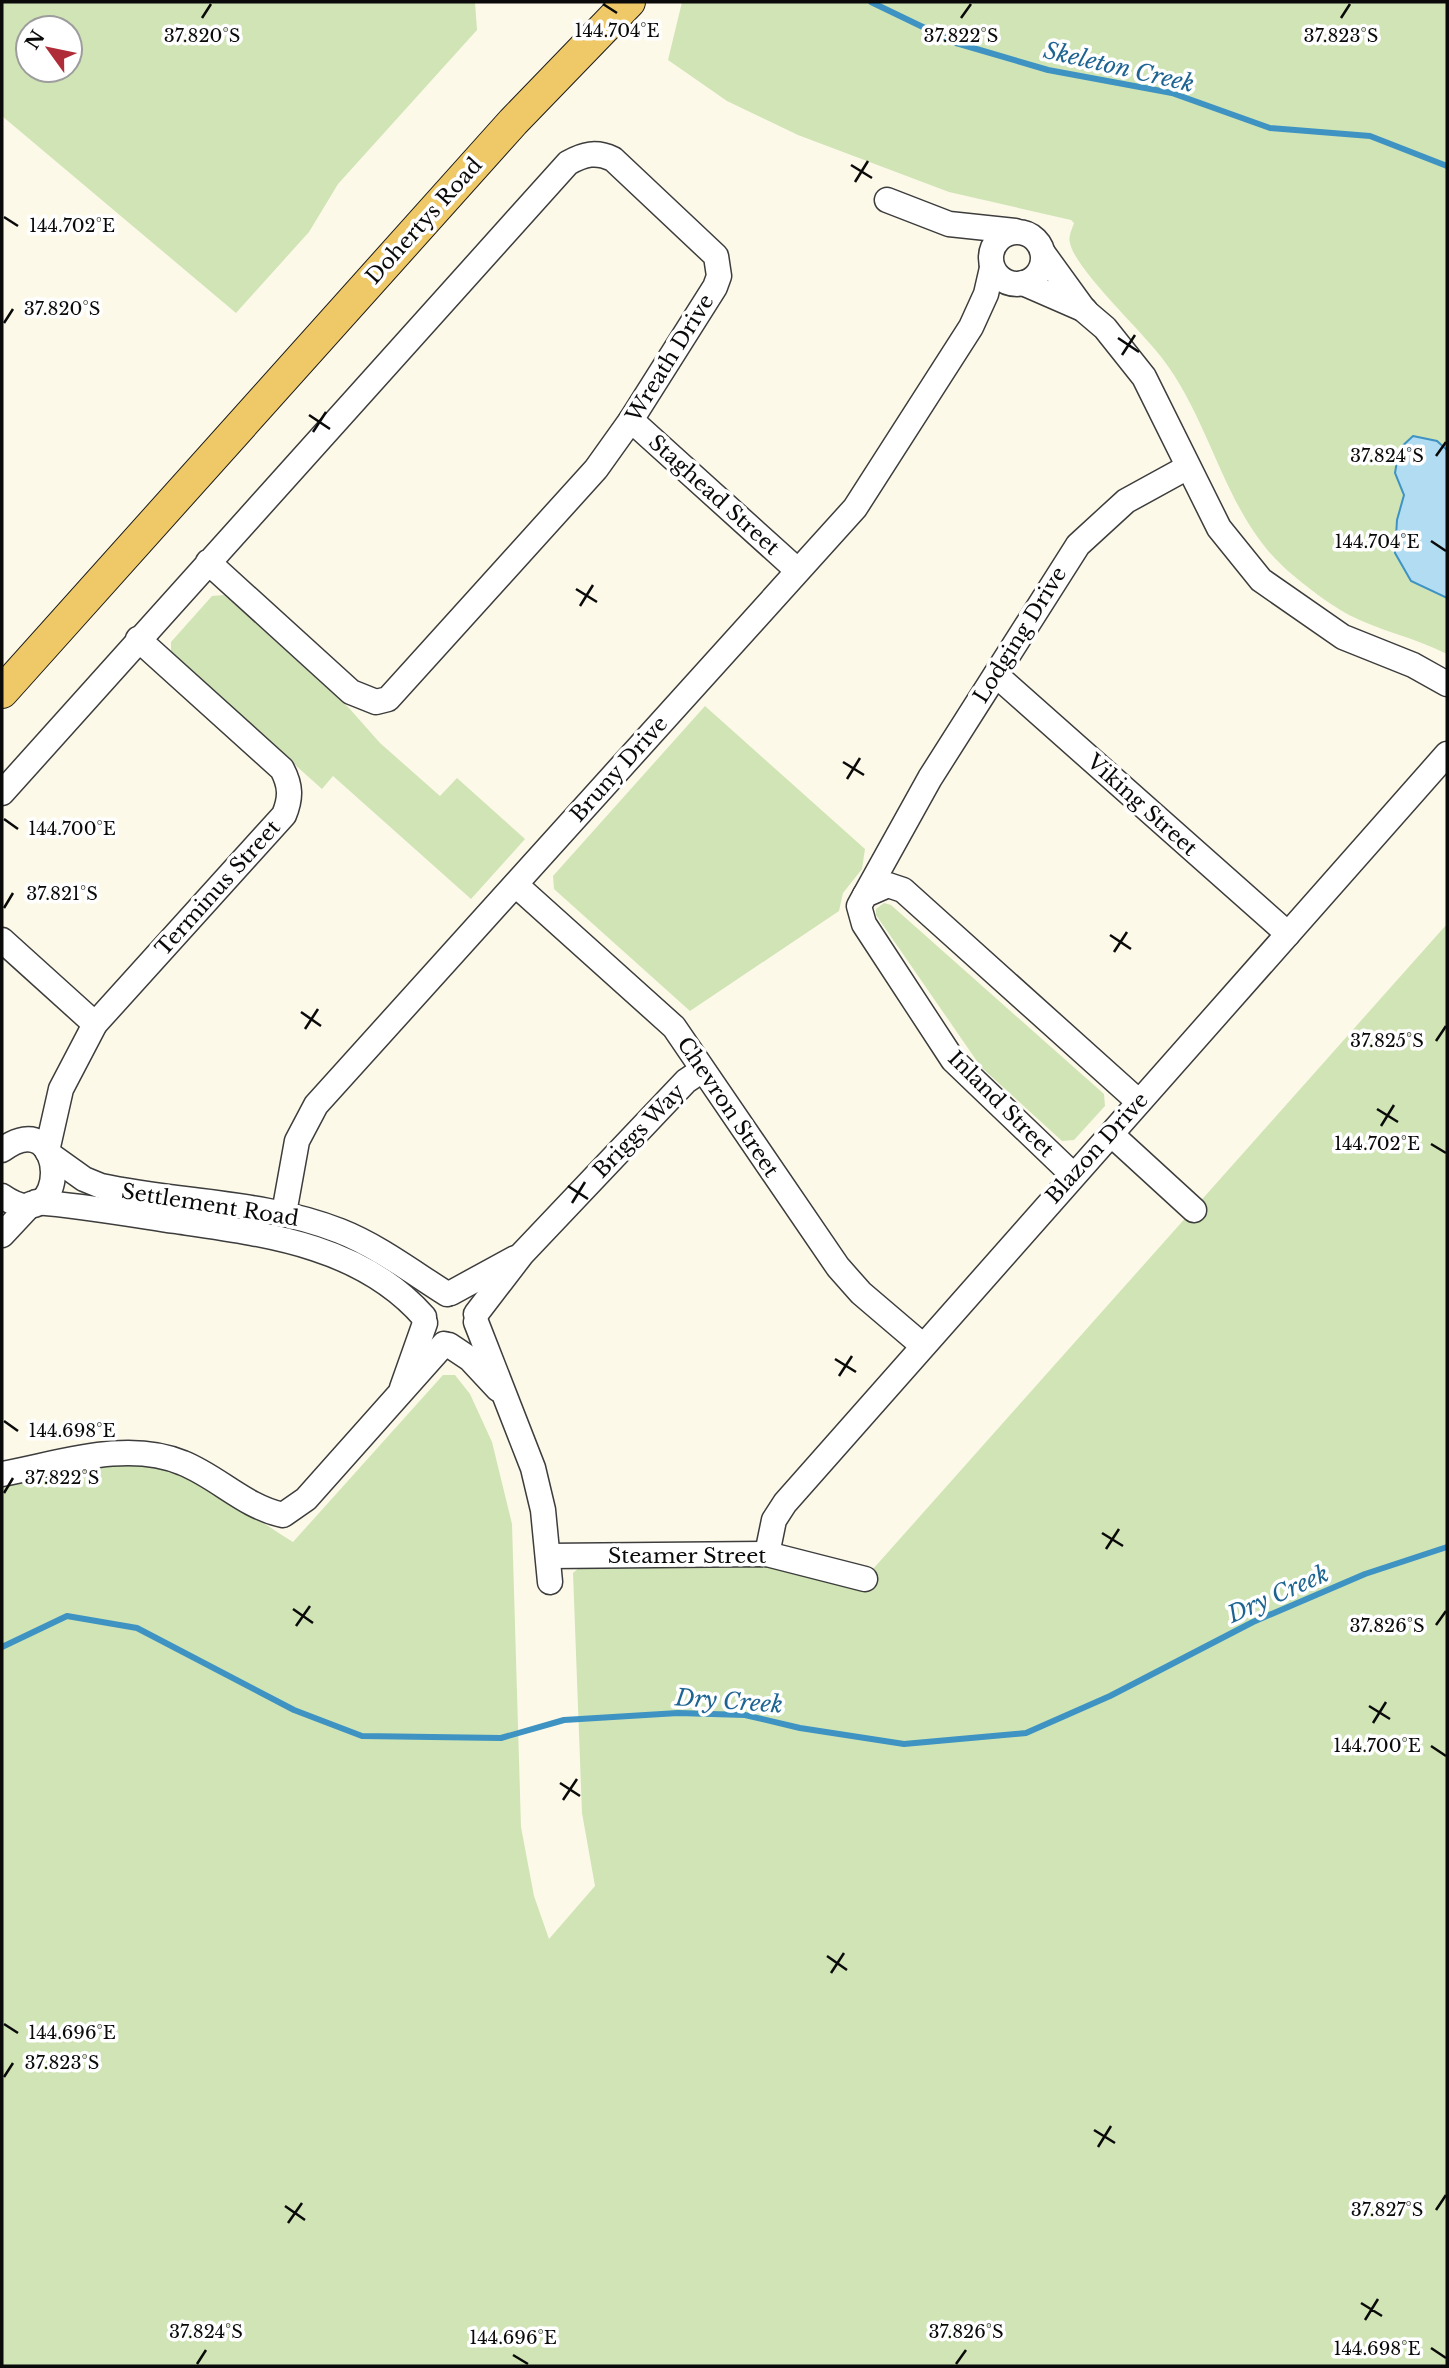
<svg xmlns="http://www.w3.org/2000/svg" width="1449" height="2368" viewBox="0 0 1449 2368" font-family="'Libre Baskerville',serif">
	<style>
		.green { fill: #d0e4b6; fill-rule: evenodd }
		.water { fill: #b2dcf1; stroke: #3e93c3; stroke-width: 2 }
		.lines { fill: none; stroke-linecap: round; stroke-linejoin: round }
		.stream { stroke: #3e93c3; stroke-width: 6 }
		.minor-casing { stroke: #3d3d3d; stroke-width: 27 }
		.major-casing { stroke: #1b1b1b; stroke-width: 34 }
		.minor { stroke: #fff; stroke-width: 24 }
		.major { stroke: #efc968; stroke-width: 32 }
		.ticks { fill: none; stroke: #0a0a0a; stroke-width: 2.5 }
		.labels { text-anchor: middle; stroke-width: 7; stroke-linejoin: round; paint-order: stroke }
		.street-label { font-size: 21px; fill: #0a0a0a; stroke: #fff }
		.water-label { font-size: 23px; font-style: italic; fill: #1e6492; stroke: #fff }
		.ticks-label { font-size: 18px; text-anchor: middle; fill: #0a0a0a; stroke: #fff; stroke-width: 7; stroke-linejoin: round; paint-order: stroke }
	</style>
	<rect width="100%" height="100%" fill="#fdf9e9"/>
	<g class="green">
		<path d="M 2,2 L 475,2 L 477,30 L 338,184 L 309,232 L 236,313 L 2,116 ZM 70,28 L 70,70 L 28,70 L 28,28 Z"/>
		<path d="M 682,2 L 1447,2 L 1447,654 C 1416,638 1380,631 1349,615 C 1327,603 1307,587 1288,571 C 1224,515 1213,424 1162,358 C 1142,331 1075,269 1070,243 C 1068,237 1072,229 1074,223 L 1071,220 L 949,192 L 798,135 L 727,101 L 668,60 Z"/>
		<path d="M 224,595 L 349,708 L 380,743 L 440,796 L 457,778 L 525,839 L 471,899 L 333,776 L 322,789 L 171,654 L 171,642 L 212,596 Z"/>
		<path d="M 705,706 L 865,849 L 862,869 L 843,893 L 839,911 L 690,1011 L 554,889 L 553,876 Z"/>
		<path d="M 884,903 L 891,905 L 1104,1094 L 1105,1106 L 1074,1140 L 1062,1141 L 981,1067 L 876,915 L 876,909 Z"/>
		<path d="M 1447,924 L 1447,2366 L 2,2366 L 2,1484 C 44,1476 99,1459 140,1463 C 185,1466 254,1518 293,1542 L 443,1375 L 455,1375 L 470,1394 L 492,1442 L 512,1524 L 521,1827 L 534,1896 L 549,1939 L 595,1886 L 582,1813 L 573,1573 L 582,1565 L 775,1566 L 857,1587 Z"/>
	</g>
	<path class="water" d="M 1413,436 L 1437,441 L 1447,450 L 1447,598 L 1411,581 L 1395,553 L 1397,520 L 1404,495 L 1395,473 L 1399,449 Z"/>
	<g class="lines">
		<g class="stream">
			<path d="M 871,2 L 956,43 L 1048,70 L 1172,93 L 1270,128 L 1370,136 L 1447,166"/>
			<path d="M 2,1647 L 67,1616 L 137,1628 L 294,1710 L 362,1736 L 501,1738 L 564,1720 L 678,1713 L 745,1715 L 800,1728 L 904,1744 L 1026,1733 L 1110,1696 L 1253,1622 L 1365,1574 L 1447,1547"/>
		</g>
		<defs>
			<g id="minor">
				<path d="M 887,200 L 949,224 L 1015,231"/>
				<circle cx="1017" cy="258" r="26"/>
				<path d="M 1043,253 L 1085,311 L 1105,328 L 1144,377 L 1219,528 L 1261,580 L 1343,637 L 1413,665 L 1447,684"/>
				<path d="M 1023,283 L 1085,310"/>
				<path d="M 631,420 L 797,570"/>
				<path d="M 996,675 L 1288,934"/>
				<path d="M 2,793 L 568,163 C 584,154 596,151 613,159 L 716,256 L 719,276 L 715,287 L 631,420 L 596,469 L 388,699 L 376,702 L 351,692 L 208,562"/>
				<path d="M 516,885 L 674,1027 L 838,1267 L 861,1293 L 922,1345"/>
				<path d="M 865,895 L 930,778 L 1078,545 L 1126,501 L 1188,467"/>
				<path d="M 2,940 L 95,1024"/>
				<path d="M 1111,1134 L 1194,1210"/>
				<path d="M 2,1150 C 69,1100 71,1244 2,1196"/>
				<path d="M 47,1151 L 61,1089 L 95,1024 L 284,815 C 291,798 291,786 282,769 L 138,639"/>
				<path d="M 49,1154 L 84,1179 L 101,1186 C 180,1203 264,1201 340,1231 C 378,1246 412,1272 447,1294"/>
				<path d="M 1073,1175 L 953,1060 L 864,924 L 859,906 L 865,895 L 888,885 L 903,890 L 1139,1102"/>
				<path d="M 36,1202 C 83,1206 129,1214 175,1221 C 265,1234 361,1245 424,1317"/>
				<path d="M 284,1213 L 297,1141 L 316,1105 L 855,508 L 971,327 L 986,294 L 992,268"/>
				<path d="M 2,1235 L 31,1204"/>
				<path d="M 451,1293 L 515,1258"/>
				<path d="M 476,1314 L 522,1254 L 686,1081 L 701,1071"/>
				<path d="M 476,1322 L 533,1468 L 543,1510 L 550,1582"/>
				<path d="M 449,1345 L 470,1359 L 498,1389"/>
				<path d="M 402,1388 L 425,1323"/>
				<path d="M 2,1474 C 58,1464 127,1439 183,1463 C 218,1477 245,1507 283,1515 L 306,1499 L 444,1344"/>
				<path d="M 767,1554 L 774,1520 L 785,1503 L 1447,754"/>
				<path d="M 548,1556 L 767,1554 L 865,1579"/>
			</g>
			<path id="major" d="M 2,692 L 513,122 L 629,2"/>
		</defs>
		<use href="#minor" class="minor-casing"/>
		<use href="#major" class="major-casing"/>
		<use href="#minor" class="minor"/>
		<use href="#major" class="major"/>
	</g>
	<path class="ticks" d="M 603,4 L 617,13M 202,18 L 211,4M 961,18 L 971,4M 1341,18 L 1350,4M 851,165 L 872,178M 855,182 L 868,161M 4,217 L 18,226M 4,323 L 13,309M 1118,338 L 1139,352M 1122,355 L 1135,335M 309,415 L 330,429M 313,432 L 326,412M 1436,456 L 1446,442M 1431,541 L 1446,551M 576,589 L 597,602M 580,606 L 593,585M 843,762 L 864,775M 847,779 L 860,758M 4,819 L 18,829M 4,908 L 13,893M 1110,935 L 1131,949M 1114,952 L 1127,932M 301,1012 L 321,1026M 305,1029 L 318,1009M 1436,1041 L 1446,1026M 1377,1109 L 1398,1122M 1381,1126 L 1394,1105M 1431,1144 L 1446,1153M 568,1186 L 588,1199M 572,1203 L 585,1182M 835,1359 L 856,1372M 839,1376 L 852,1356M 4,1421 L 18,1431M 4,1493 L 13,1478M 1102,1533 L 1123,1546M 1106,1549 L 1119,1529M 293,1609 L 313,1623M 1436,1625 L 1446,1611M 296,1626 L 310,1606M 1369,1706 L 1390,1719M 1373,1723 L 1386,1702M 1431,1746 L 1446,1756M 560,1783 L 580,1796M 563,1800 L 577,1779M 827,1956 L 847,1970M 831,1973 L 844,1953M 4,2024 L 18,2033M 4,2077 L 13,2063M 1094,2130 L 1115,2143M 1098,2147 L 1111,2126M 285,2206 L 305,2220M 1436,2210 L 1446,2195M 288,2223 L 302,2203M 1361,2303 L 1382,2316M 1365,2320 L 1378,2299M 1431,2348 L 1446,2358M 513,2355 L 528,2364M 197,2364 L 206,2350M 956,2364 L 966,2350"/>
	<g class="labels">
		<g class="street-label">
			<text transform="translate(424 221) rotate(-48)" y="7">Dohertys Road</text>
			<text transform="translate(670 358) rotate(-58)" y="7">Wreath Drive</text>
			<text transform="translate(714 495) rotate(42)" y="7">Staghead Street</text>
			<text transform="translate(1020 635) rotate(-58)" y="7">Lodging Drive</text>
			<text transform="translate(619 769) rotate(-48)" y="7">Bruny Drive</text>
			<text transform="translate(1142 805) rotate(42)" y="7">Viking Street</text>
			<text transform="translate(218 888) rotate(-48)" y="7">Terminus Street</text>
			<text transform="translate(1001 1104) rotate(45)" y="7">Inland Street</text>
			<text transform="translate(728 1107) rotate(56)" y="7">Chevron Street</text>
			<text transform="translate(639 1131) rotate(-46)" y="7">Briggs Way</text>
			<text transform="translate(1097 1148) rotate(-48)" y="7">Blazon Drive</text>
			<text transform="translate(210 1205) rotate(9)" y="7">Settlement Road</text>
			<text x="687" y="1563">Steamer Street</text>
		</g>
		<g class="water-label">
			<text transform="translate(1119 67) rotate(13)" y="8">Skeleton Creek</text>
			<text transform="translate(1278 1594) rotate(-24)" y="8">Dry Creek</text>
			<text transform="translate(729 1701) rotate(4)" y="8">Dry Creek</text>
		</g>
	</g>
	<g class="ticks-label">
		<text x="617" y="37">144.704°E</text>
		<text x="202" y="42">37.820°S</text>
		<text x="961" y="42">37.822°S</text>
		<text x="1341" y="42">37.823°S</text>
		<text x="72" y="232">144.702°E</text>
		<text x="62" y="315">37.820°S</text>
		<text x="1387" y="462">37.824°S</text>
		<text x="1377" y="548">144.704°E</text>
		<text x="72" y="835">144.700°E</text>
		<text x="62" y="900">37.821°S</text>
		<text x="1387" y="1047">37.825°S</text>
		<text x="1377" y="1150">144.702°E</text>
		<text x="72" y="1437">144.698°E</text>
		<text x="62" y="1484">37.822°S</text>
		<text x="1387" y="1632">37.826°S</text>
		<text x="1377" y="1752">144.700°E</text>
		<text x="72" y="2039">144.696°E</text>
		<text x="62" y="2069">37.823°S</text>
		<text x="1387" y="2216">37.827°S</text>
		<text x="206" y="2338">37.824°S</text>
		<text x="966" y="2338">37.826°S</text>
		<text x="513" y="2344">144.696°E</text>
		<text x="1377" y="2355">144.698°E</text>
	</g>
	<rect width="1449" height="2368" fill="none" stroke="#0a0a0a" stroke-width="7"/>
	<g transform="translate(49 49) rotate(303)"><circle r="33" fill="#ffffff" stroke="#9d9d9d" stroke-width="2"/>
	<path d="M0-5L12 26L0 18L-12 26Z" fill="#af2d39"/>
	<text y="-10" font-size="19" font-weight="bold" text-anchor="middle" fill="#0a0a0a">N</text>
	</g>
</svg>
